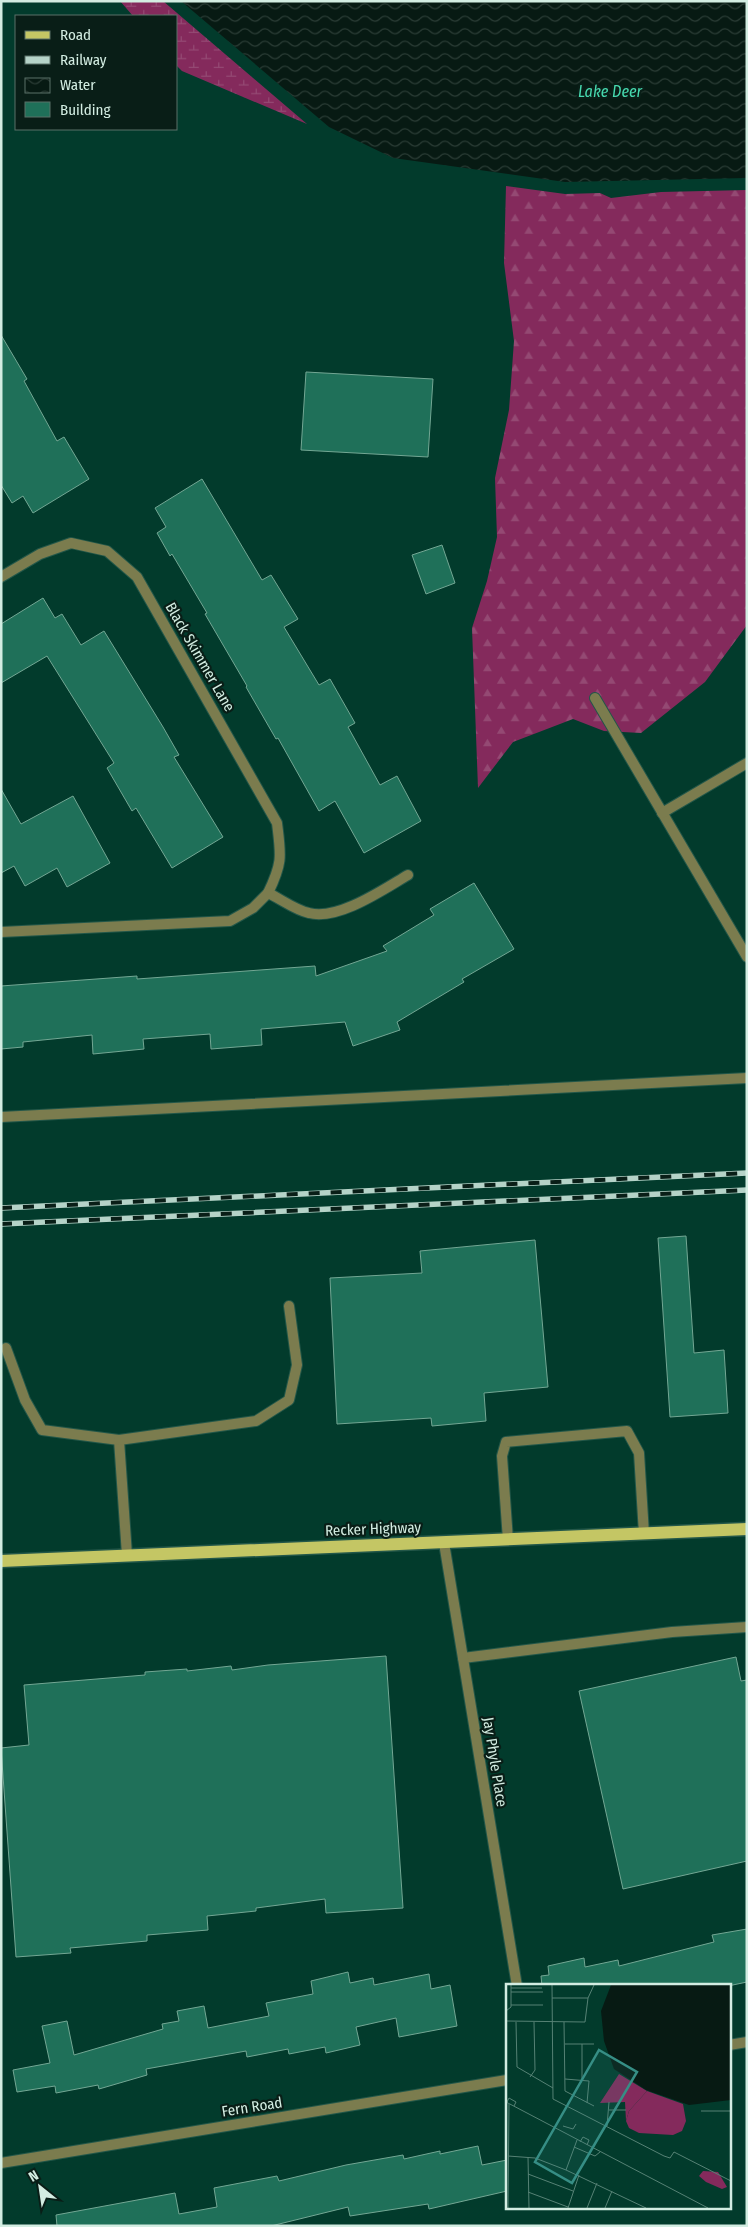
<svg xmlns="http://www.w3.org/2000/svg" width="748" height="2227" viewBox="0 0 748 2227" font-family="'Fira Sans Condensed',sans-serif">
	<style>
		.forest { fill: url(#forest-firs) }
		.wetland { fill: url(#wetland-marsh) }
		.water { fill: url(#water-waves) }
		.building { fill: #1f7059; stroke: #73a794 }
		.lines { fill: none; stroke-linecap: round; stroke-linejoin: round }
		.lane-casing { stroke: #235749; stroke-width: 12 }
		.street-casing { stroke: #235749; stroke-width: 12 }
		.primary-casing { stroke: #235749; stroke-width: 15 }
		.lane { stroke: #7b7c4e; stroke-width: 10 }
		.street { stroke: #7b7c4e; stroke-width: 10 }
		.primary { stroke: #c4c664; stroke-width: 12 }
		.rail-casing { stroke: #b5d3c8; stroke-width: 5.5 }
		.rail { stroke: #091e17; stroke-width: 4; stroke-dasharray: 11; stroke-linecap: butt }
		.labels { text-anchor: middle; stroke-width: 4.5; stroke-linejoin: round; paint-order: stroke }
		.street-label { font-size: 15px; fill: #d3ede2; stroke: #091e17 }
		.water-label { font-size: 16px; font-style: italic; fill: #47dab0; stroke: #091e17 }
		.inset-road { fill: none; stroke: #568275; stroke-width: 1 }
		.view { fill: #368e85; fill-opacity: 0.15; stroke: #368e85; stroke-width: 2.5 }
		.inset-edge { fill: none; stroke: #d3ede2; stroke-width: 2.5 }
	</style>
	<defs>
		<pattern id="forest-firs" width="22" height="20" patternUnits="userSpaceOnUse" patternTransform="scale(1.25)"><rect width="22" height="20" fill="#842a5c"/><path d="M5 1l3.5 6h-7zM16 11l3.5 6h-7z" fill="#944973"/></pattern>
		<pattern id="wetland-marsh" width="20" height="14" patternUnits="userSpaceOnUse" patternTransform="scale(1.25)"><rect width="20" height="14" fill="#842a5c"/><path d="M1 5h8M5 5V1M11 12h8M15 12V8" fill="none" stroke="#944973"/></pattern>
		<pattern id="water-waves" width="16" height="10" patternUnits="userSpaceOnUse" patternTransform="scale(1.25)"><rect width="16" height="10" fill="#071a13"/><path d="M0 5q4-4 8 0t8 0" fill="none" stroke="#2a3c35"/></pattern>
	</defs>
	<rect width="100%" height="100%" fill="#023b2c"/>
	<path class="forest" d="M 506,186 L 565,194 L 600,193 L 611,198 L 661,192 L 747,190 L 747,625 L 705,682 L 641,733 L 604,731 L 573,719 L 513,742 L 478,788 L 472,628 L 487,581 L 497,537 L 495,478 L 509,410 L 514,341 L 504,263 Z"/>
	<path class="wetland" d="M 120,1 L 163,1 L 307,124 L 182,71 L 176,65 L 176,16 L 133,16 Z"/>
	<path class="water" d="M 181,1 L 747,1 L 747,178 L 565,182 L 393,158 L 329,127 Z"/>
	<g class="building">
		<path d="M 1,335 L 27,379 L 24,381 L 57,441 L 64,437 L 89,479 L 33,513 L 23,496 L 12,503 L 1,485 Z"/>
		<path d="M 306,372 L 433,379 L 428,457 L 301,450 Z"/>
		<path d="M 202,479 L 262,580 L 271,575 L 298,619 L 284,627 L 319,685 L 330,679 L 355,723 L 348,727 L 380,785 L 397,776 L 421,821 L 364,853 L 335,801 L 319,811 L 278,738 L 276,739 L 246,687 L 247,686 L 205,614 L 207,613 L 172,554 L 170,556 L 157,533 L 166,527 L 155,508 Z"/>
		<path d="M 442,545 L 455,583 L 426,594 L 412,555 Z"/>
		<path d="M 43,598 L 55,618 L 62,614 L 81,645 L 104,631 L 163,727 L 179,755 L 174,757 L 223,837 L 172,868 L 136,808 L 132,811 L 107,768 L 114,763 L 47,656 L 1,683 L 1,624 Z"/>
		<path d="M 1,789 L 21,824 L 73,796 L 110,863 L 67,887 L 57,868 L 25,886 L 14,866 L 1,873 Z"/>
		<path d="M 474,883 L 514,949 L 462,979 L 464,982 L 397,1022 L 400,1030 L 353,1046 L 345,1022 L 261,1029 L 262,1045 L 211,1049 L 210,1034 L 143,1039 L 144,1049 L 93,1054 L 92,1035 L 23,1042 L 23,1047 L 1,1049 L 1,986 L 137,976 L 137,979 L 315,966 L 316,976 L 387,951 L 383,946 L 434,915 L 430,909 Z"/>
		<path d="M 686,1236 L 694,1353 L 724,1350 L 728,1413 L 670,1417 L 658,1238 Z"/>
		<path d="M 535,1240 L 548,1387 L 484,1393 L 486,1421 L 432,1426 L 431,1418 L 337,1424 L 330,1278 L 422,1273 L 420,1251 Z"/>
		<path d="M 386,1656 L 403,1908 L 326,1913 L 325,1899 L 256,1908 L 256,1911 L 207,1916 L 208,1930 L 147,1935 L 147,1941 L 70,1948 L 71,1953 L 16,1957 L 1,1748 L 29,1745 L 24,1685 L 145,1675 L 145,1672 L 187,1669 L 187,1671 L 231,1666 L 232,1670 L 268,1665 Z"/>
		<path d="M 736,1657 L 741,1681 L 747,1680 L 747,1861 L 623,1889 L 579,1691 Z"/>
		<path d="M 747,1929 L 747,1982 L 728,1986 L 542,1986 L 541,1976 L 549,1975 L 548,1966 L 584,1958 L 585,1967 L 618,1960 L 619,1966 L 714,1942 L 712,1935 Z"/>
		<path d="M 348,1972 L 350,1983 L 373,1978 L 374,1985 L 429,1974 L 431,1989 L 450,1985 L 457,2026 L 399,2037 L 396,2018 L 356,2027 L 360,2045 L 326,2053 L 325,2047 L 289,2054 L 288,2049 L 247,2057 L 246,2051 L 146,2069 L 147,2075 L 99,2089 L 98,2085 L 56,2093 L 55,2086 L 17,2092 L 13,2070 L 50,2063 L 42,2026 L 67,2021 L 74,2055 L 163,2029 L 162,2024 L 179,2021 L 177,2011 L 204,2006 L 208,2028 L 269,2016 L 266,2003 L 313,1994 L 311,1981 Z"/>
		<path d="M 478,2146 L 482,2165 L 507,2160 L 507,2191 L 429,2209 L 428,2204 L 350,2216 L 348,2207 L 271,2226 L 57,2226 L 56,2215 L 175,2193 L 179,2214 L 217,2207 L 214,2188 L 277,2176 L 279,2181 L 346,2165 L 403,2155 L 404,2159 L 440,2151 L 440,2154 Z"/>
	</g>
	<g class="lines">
		<defs>
			<g id="lane">
				<path d="M 6,1348 L 25,1400 L 42,1430 L 119,1440 L 127,1555"/>
				<path d="M 119,1440 L 256,1421 L 289,1400 L 297,1365 L 289,1306"/>
				<path d="M 508,1540 L 502,1456 L 506,1442 L 627,1431 L 639,1453 L 644,1534"/>
				<path d="M 463,1658 L 672,1632 L 747,1627"/>
			</g>
			<g id="street">
				<path d="M 1,577 L 40,554 L 71,543 L 107,551 L 137,577 L 277,823 C 281,856 283,862 268,893"/>
				<path d="M 595,698 L 747,957"/>
				<path d="M 662,813 L 747,763"/>
				<path d="M 1,932 L 230,921 L 253,908 L 268,893 C 281,899 295,910 309,913 C 338,921 384,889 408,875"/>
				<path d="M 1,1117 L 747,1078"/>
				<path d="M 444,1543 L 517,1986"/>
				<path d="M 729,2045 L 747,2042"/>
				<path d="M 1,2163 L 507,2080"/>
			</g>
			<path id="primary" d="M 1,1561 L 747,1529"/>
		</defs>
		<use href="#lane" class="lane-casing"/>
		<use href="#street" class="street-casing"/>
		<use href="#primary" class="primary-casing"/>
		<use href="#lane" class="lane"/>
		<use href="#street" class="street"/>
		<use href="#primary" class="primary"/>
		<defs>
			<g id="rail">
				<path d="M 1,1208 L 747,1173"/>
				<path d="M 1,1224 L 747,1190"/>
			</g>
		</defs>
		<use href="#rail" class="rail-casing"/>
		<use href="#rail" class="rail"/>
	</g>
	<g class="labels">
		<g class="street-label">
			<text transform="translate(200 657) rotate(60)" y="5">Black Skimmer Lane</text>
			<text transform="translate(373 1529) rotate(-2)" y="5">Recker Highway</text>
			<text transform="translate(495 1762) rotate(81)" y="5">Jay Phyle Place</text>
			<text transform="translate(252 2107) rotate(-9)" y="5">Fern Road</text>
		</g>
		<g class="water-label">
			<text x="610" y="97">Lake Deer</text>
		</g>
	</g>
	<g transform="translate(506 1984)">
		<rect width="225" height="225" fill="#023b2c"/>
		<path d="M 113,90 L 141,107 L 123,127 L 120,137 L 119,118 L 94,119 Z" fill="#842a5c"/>
		<path d="M 141,107 L 177,120 L 180,137 L 176,147 L 167,151 L 133,149 L 123,144 L 120,137 L 123,127 ZM 197,187 L 212,188 L 221,203 L 216,205 L 200,198 L 193,192 Z" fill="#842a5c"/>
		<path d="M 105,1 L 225,1 L 225,116 L 183,121 L 140,106 L 108,85 L 98,57 L 95,27 Z" fill="#071a13"/>
		<path class="inset-road" d="M 46,1 L 47,115 L 158,172 L 164,174 L 168,168 L 225,197M 5,4 L 36,4M 5,8 L 37,8M 46,14 L 82,14M 5,21 L 37,21M 0,27 L 5,23 L 5,1M 0,37 L 79,38 L 82,14 L 88,1M 10,38 L 11,83 L 47,104M 58,38 L 59,107 L 88,122M 59,60 L 88,60M 76,60 L 76,95M 24,93 L 29,86 L 28,38M 59,95 L 83,97 L 81,119M 0,118 L 202,224M 1,118 L 3,114 L 10,118 L 8,122M 103,126 L 120,126M 195,127 L 225,127M 57,142 L 67,145 L 70,140M 101,142 L 103,118M 74,158 L 77,153 L 83,156 L 81,161M 68,163 L 89,172 L 94,168M 2,172 L 29,174 L 60,186 L 140,224M 22,173 L 23,224M 60,186 L 71,156M 22,190 L 67,207M 22,208 L 62,223M 2,224 L 3,120M 62,224 L 73,191M 81,224 L 91,199M 99,224 L 106,207"/>
		<path class="view" d="M 93,66 L 131,88 L 66,199 L 29,178 Z"/>
		<rect width="225" height="225" class="inset-edge"/>
	</g>
	<rect width="748" height="2227" fill="none" stroke="#d3ede2" stroke-width="5"/>
	<rect x="15" y="15" width="162" height="115" fill="#091e17" stroke="#5a7168"/>
	<rect x="25" y="31" width="25" height="8" fill="#c4c664" stroke="#5a7168"/>
	<text x="60" y="40" font-size="15" fill="#d3ede2">Road</text>
	<rect x="25" y="56" width="25" height="8" fill="#b5d3c8" stroke="#5a7168"/>
	<text x="60" y="65" font-size="15" fill="#d3ede2">Railway</text>
	<rect x="25" y="78" width="25" height="15" fill="url(#water-waves)" stroke="#5a7168"/>
	<text x="60" y="90" font-size="15" fill="#d3ede2">Water</text>
	<rect x="25" y="102" width="25" height="15" fill="#1f7059" stroke="#5a7168"/>
	<text x="60" y="115" font-size="15" fill="#d3ede2">Building</text>
	<g transform="translate(40 2187) rotate(330)" stroke="#091e17" stroke-width="4" paint-order="stroke">
	<path d="M0-4L9 19L0 12L-9 19Z" fill="#d3ede2"/>
	<text y="-8" font-size="14" font-weight="bold" text-anchor="middle" fill="#d3ede2">N</text>
	</g>
</svg>
